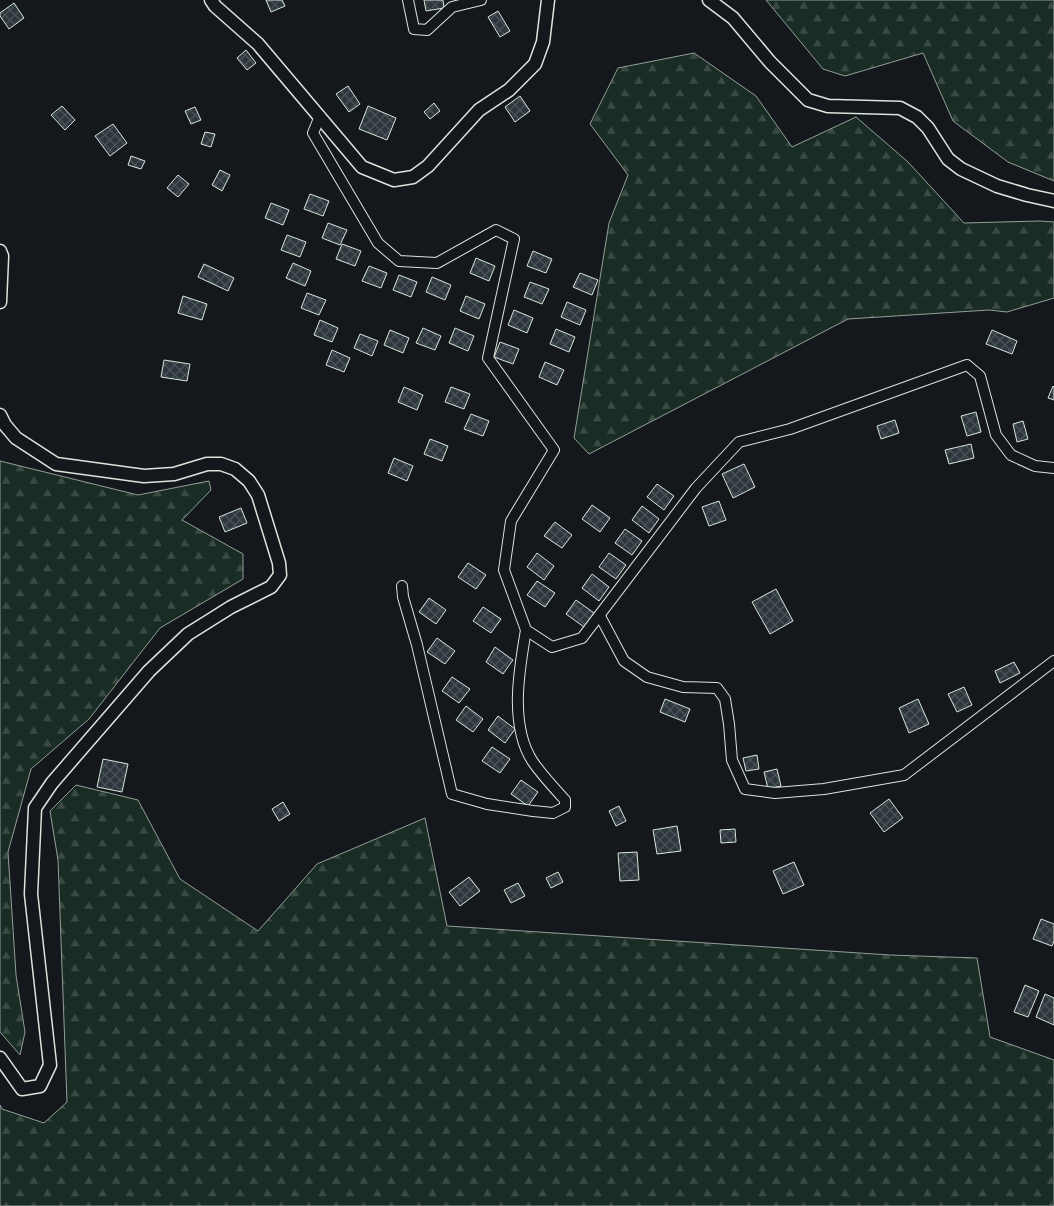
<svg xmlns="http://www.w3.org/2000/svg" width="1054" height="1206" viewBox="0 0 1054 1206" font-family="'Exo 2',sans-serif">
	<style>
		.forest { fill: url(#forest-firs); stroke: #939e99 }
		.building { fill: url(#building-cross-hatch); stroke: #d8e6dc }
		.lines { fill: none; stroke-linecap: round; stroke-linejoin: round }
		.minor-casing { stroke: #d8e6dc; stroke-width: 12 }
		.tertiary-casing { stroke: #d8e6dc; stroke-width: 15 }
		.minor { stroke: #14181c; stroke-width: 10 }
		.tertiary { stroke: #14181c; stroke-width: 12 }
	</style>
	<defs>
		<pattern id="forest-firs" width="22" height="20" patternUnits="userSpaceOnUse" patternTransform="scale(1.25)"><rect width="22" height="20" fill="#1a2d24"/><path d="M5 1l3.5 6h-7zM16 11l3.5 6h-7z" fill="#3b4b43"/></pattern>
		<pattern id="building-cross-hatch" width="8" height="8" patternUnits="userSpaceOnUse" patternTransform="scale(1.25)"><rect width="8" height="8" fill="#2c363c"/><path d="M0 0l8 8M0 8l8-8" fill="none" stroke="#4a5358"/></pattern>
	</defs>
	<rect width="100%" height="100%" fill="#14181c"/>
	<g class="forest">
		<path d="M 766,0 L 1054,0 L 1054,181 L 1008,162 L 953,121 L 923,53 L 845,76 L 823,69 Z"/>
		<path d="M 694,53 L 756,96 L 792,147 L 856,117 L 908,162 L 964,223 L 1040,221 L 1054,222 L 1054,298 L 1007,312 L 989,310 L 848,319 L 589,454 L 574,438 L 609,223 L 628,175 L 590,124 L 618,68 Z"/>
		<path d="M 0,461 L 138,495 L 209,481 L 211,490 L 182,520 L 243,554 L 243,579 L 160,628 L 89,719 L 31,769 L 8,852 L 16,975 L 25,1032 L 20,1055 L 0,1032 Z"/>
		<path d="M 76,785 L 138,800 L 180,879 L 258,931 L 317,864 L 425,818 L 447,926 L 890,955 L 977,958 L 990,1037 L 1054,1060 L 1054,1206 L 0,1206 L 0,1105 L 2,1109 L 44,1123 L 67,1102 L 58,860 L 50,811 Z"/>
	</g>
	<g class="building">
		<path d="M 266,0 L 282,0 L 285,6 L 271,12 Z"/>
		<path d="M 424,0 L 443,0 L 444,8 L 426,11 Z"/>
		<path d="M 14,3 L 24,18 L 9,29 L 0,16 L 0,13 Z"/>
		<path d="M 498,11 L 510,31 L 500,37 L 488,17 Z"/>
		<path d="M 246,50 L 256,63 L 247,70 L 237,58 Z"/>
		<path d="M 348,86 L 360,104 L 349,112 L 336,94 Z"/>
		<path d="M 520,96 L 530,111 L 515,122 L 505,107 Z"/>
		<path d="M 434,103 L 440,111 L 430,119 L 424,112 Z"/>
		<path d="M 62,106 L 75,120 L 65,130 L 51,115 Z"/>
		<path d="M 368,106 L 396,118 L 387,140 L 359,129 Z"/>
		<path d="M 195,107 L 201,120 L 191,124 L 185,111 Z"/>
		<path d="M 113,124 L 127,143 L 110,156 L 95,136 Z"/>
		<path d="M 205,132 L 215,134 L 211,147 L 201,144 Z"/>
		<path d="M 131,156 L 145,161 L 141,169 L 128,165 Z"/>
		<path d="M 220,170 L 230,175 L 222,191 L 212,185 Z"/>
		<path d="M 178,175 L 189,184 L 178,197 L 167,188 Z"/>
		<path d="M 310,194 L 329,201 L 323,216 L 304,209 Z"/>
		<path d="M 271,203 L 289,210 L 283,225 L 265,218 Z"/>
		<path d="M 328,223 L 347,230 L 340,245 L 322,238 Z"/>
		<path d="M 287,235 L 306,242 L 300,257 L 281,250 Z"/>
		<path d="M 342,244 L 361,251 L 355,266 L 336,259 Z"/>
		<path d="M 533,251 L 552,259 L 546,273 L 527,266 Z"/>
		<path d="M 476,258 L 495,266 L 489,281 L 470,273 Z"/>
		<path d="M 293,263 L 311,271 L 305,286 L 286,278 Z"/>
		<path d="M 204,264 L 234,278 L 228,291 L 198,277 Z"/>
		<path d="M 369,266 L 387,273 L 381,288 L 362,281 Z"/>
		<path d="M 580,273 L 598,280 L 592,295 L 573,287 Z"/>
		<path d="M 399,275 L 417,282 L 411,297 L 393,290 Z"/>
		<path d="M 432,277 L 451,285 L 445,300 L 426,292 Z"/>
		<path d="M 530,282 L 549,289 L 542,304 L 524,297 Z"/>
		<path d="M 307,293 L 326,300 L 319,315 L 301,308 Z"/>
		<path d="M 183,296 L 207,304 L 202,320 L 178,313 Z"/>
		<path d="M 466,296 L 485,304 L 479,319 L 460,311 Z"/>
		<path d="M 567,302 L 586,310 L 580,325 L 561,317 Z"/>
		<path d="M 514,310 L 533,318 L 527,333 L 508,325 Z"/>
		<path d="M 320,320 L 338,328 L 332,342 L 314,335 Z"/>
		<path d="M 423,328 L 441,336 L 435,350 L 416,343 Z"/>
		<path d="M 455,328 L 474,336 L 468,351 L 449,343 Z"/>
		<path d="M 556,329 L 575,337 L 569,352 L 550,344 Z"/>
		<path d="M 390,330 L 409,338 L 403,353 L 384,345 Z"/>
		<path d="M 992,330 L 1017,341 L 1012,354 L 986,344 Z"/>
		<path d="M 360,334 L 378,341 L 372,356 L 354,348 Z"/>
		<path d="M 500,342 L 519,349 L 513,364 L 494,357 Z"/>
		<path d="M 332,350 L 350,358 L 344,372 L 326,365 Z"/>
		<path d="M 164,360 L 190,364 L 187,381 L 161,377 Z"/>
		<path d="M 545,362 L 564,370 L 557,385 L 539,377 Z"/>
		<path d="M 1053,386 L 1054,387 L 1054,400 L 1048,398 Z"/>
		<path d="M 404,387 L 423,395 L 417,410 L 398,402 Z"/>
		<path d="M 451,387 L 470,394 L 464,409 L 445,402 Z"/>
		<path d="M 976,412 L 981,432 L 967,436 L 961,416 Z"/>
		<path d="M 471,414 L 489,421 L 483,436 L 464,429 Z"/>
		<path d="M 895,420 L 899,433 L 881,439 L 877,426 Z"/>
		<path d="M 1023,421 L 1028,439 L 1017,442 L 1013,424 Z"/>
		<path d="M 430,439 L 448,446 L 442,461 L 424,454 Z"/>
		<path d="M 971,444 L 974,458 L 949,464 L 945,450 Z"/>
		<path d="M 394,458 L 413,466 L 407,481 L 388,473 Z"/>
		<path d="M 744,464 L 755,487 L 733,498 L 722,474 Z"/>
		<path d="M 657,484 L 674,496 L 664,510 L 647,497 Z"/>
		<path d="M 719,501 L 726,520 L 709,526 L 702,507 Z"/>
		<path d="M 592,505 L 610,518 L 600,532 L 582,519 Z"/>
		<path d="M 642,506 L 659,519 L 649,533 L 632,520 Z"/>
		<path d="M 241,508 L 247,523 L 225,532 L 219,517 Z"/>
		<path d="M 555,522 L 572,535 L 562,548 L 544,536 Z"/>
		<path d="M 625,529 L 642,541 L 632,555 L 615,543 Z"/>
		<path d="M 537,553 L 554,566 L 544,580 L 527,567 Z"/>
		<path d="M 609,553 L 626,565 L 616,579 L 599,567 Z"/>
		<path d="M 468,563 L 486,575 L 476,589 L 458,577 Z"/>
		<path d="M 592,574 L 609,587 L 599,601 L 582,588 Z"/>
		<path d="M 537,581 L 555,593 L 545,607 L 527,595 Z"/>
		<path d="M 776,589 L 793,621 L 770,634 L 752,602 Z"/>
		<path d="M 429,598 L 446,610 L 436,624 L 419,612 Z"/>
		<path d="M 576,600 L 594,613 L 584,627 L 566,614 Z"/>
		<path d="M 483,607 L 501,619 L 491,633 L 473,621 Z"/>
		<path d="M 437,638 L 455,651 L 445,664 L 427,652 Z"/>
		<path d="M 495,647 L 513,660 L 503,674 L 486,662 Z"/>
		<path d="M 1014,662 L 1020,673 L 1000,683 L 995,671 Z"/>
		<path d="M 452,677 L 470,689 L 459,703 L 442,691 Z"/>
		<path d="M 964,687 L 972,705 L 957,712 L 948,694 Z"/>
		<path d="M 665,699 L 690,709 L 685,722 L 660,712 Z"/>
		<path d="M 918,699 L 929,724 L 909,733 L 899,708 Z"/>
		<path d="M 466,706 L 483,719 L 473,732 L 456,720 Z"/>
		<path d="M 498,716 L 515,729 L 505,743 L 488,730 Z"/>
		<path d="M 492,747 L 510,759 L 500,773 L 482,761 Z"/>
		<path d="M 757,755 L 759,769 L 746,771 L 743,758 Z"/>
		<path d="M 103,759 L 128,764 L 122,792 L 97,787 Z"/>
		<path d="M 777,769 L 781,786 L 768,789 L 764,772 Z"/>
		<path d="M 521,780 L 538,792 L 528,806 L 511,794 Z"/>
		<path d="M 889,799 L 903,818 L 884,832 L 870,813 Z"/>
		<path d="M 283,802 L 290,814 L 279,821 L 272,809 Z"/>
		<path d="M 619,806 L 626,821 L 616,826 L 609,811 Z"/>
		<path d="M 677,826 L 681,851 L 657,854 L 653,830 Z"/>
		<path d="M 735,829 L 736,842 L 721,843 L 720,830 Z"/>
		<path d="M 637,852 L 639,880 L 620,881 L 618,853 Z"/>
		<path d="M 794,862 L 804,885 L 783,894 L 773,871 Z"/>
		<path d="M 558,872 L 563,882 L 551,888 L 546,878 Z"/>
		<path d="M 469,877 L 480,891 L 460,906 L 449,892 Z"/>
		<path d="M 518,883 L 525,896 L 511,903 L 504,890 Z"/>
		<path d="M 1041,919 L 1054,924 L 1054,941 L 1052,946 L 1033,939 Z"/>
		<path d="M 1025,985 L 1039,991 L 1028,1017 L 1014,1012 Z"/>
		<path d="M 1045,994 L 1054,998 L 1054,1025 L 1036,1017 Z"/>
	</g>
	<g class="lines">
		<defs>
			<g id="minor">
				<path d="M 408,0 L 414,29 L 427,30 L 452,7 L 481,0"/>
				<path d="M 320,116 L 313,133 L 378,243 L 399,261 L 437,263 L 496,230 L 514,239 L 488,358 L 554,450 L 511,521 L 504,570 L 526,630 L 552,647 L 582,638 L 696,488 L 739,442 L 790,429 L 967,365 L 980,376 L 996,435 L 1011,455 L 1035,466 L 1054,468"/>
				<path d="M 402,586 L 403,597 L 417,645 L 452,794 L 487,804 L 533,811 L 553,813 L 565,807 L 565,800 C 554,788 542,775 533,762 C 509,726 519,670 526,630"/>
				<path d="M 600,616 L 624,661 L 647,677 L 683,687 L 717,688 L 725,699 L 729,724 L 732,760 L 745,789 L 775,793 L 824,789 L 904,775 L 1054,661"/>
			</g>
			<g id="tertiary">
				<path d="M 211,0 L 215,6 L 258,44 L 362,167 L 394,180 L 413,177 L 428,166 L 479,110 L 509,90 L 535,64 L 543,42 L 548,0"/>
				<path d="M 709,0 L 733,18 L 770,62 L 808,100 L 828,106 L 900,108 L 917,117 L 928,128 L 948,159 L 961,169 L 997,186 L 1027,195 L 1054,201"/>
				<path d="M 0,251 L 2,256 L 0,302"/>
				<path d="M 0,415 L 5,425 L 16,438 L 56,464 L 144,476 L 174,474 L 207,464 L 221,464 L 235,469 L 249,481 L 258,495 L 279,563 L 280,575 L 271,587 L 231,607 L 188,634 L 149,671 L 52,783 L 35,808 L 31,894 L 50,1065 L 40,1086 L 22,1089 L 0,1058"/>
			</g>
		</defs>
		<use href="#minor" class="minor-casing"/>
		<use href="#tertiary" class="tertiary-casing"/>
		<use href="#minor" class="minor"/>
		<use href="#tertiary" class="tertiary"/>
	</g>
</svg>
